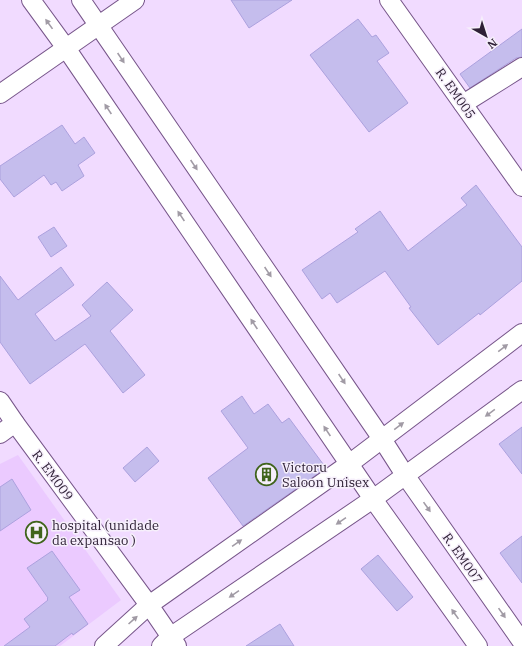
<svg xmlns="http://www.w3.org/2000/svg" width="522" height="646" viewBox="0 0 522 646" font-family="'IBM Plex Serif',serif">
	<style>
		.built { fill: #ebcaff }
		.building { fill: #c5bded; stroke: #aca1de }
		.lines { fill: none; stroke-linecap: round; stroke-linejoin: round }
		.street-casing { stroke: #77568a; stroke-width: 20 }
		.street { stroke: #fff; stroke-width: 18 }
		.oneway { fill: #a19ba5 }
		.labels { text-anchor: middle; stroke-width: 3; stroke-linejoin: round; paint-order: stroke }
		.street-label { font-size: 13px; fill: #2e2036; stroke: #f6effb }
		.poi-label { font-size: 13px; fill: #2e2036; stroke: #f6effb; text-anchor: start }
	</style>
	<rect width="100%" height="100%" fill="#f1dbff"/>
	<path class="built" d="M 18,455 L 121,600 L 60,646 L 0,646 L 0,464 Z"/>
	<g class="building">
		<path d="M 231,0 L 292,0 L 249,28 Z"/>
		<path d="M 358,19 L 372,37 L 376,35 L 389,53 L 377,61 L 408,103 L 369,132 L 310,55 Z"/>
		<path d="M 522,29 L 522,57 L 516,58 L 470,88 L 460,74 Z"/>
		<path d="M 62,125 L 75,144 L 84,137 L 95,153 L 78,165 L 84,176 L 62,191 L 56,182 L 51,185 L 44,175 L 14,197 L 0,179 L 0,166 Z"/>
		<path d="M 476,185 L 522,247 L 522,281 L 480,315 L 479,313 L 438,345 L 409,308 L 411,307 L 385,271 L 337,303 L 330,293 L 322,299 L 302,270 L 358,232 L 355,229 L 380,211 L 408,251 L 467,205 L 461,198 Z"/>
		<path d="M 54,227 L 67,246 L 51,257 L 38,237 Z"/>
		<path d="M 61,267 L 74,285 L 35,314 L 55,341 L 91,316 L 82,305 L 107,282 L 133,310 L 110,331 L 145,375 L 123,393 L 85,344 L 30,384 L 0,342 L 0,276 L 18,300 Z"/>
		<path d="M 242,396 L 254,414 L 268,404 L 282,423 L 289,418 L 326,468 L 243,526 L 208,478 L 248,448 L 221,411 Z"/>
		<path d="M 522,427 L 522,474 L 499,444 Z"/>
		<path d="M 147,447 L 159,461 L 135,482 L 123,468 Z"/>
		<path d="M 12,479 L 31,510 L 0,531 L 0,487 Z"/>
		<path d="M 522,536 L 522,583 L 500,553 Z"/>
		<path d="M 52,551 L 80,590 L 69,597 L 88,624 L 73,635 L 72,633 L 55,646 L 4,646 L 30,627 L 24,619 L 48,600 L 47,599 L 48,598 L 27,568 Z"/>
		<path d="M 378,555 L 413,597 L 397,611 L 361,569 Z"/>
		<path d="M 280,624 L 294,646 L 246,646 Z"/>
	</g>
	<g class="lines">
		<defs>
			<g id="street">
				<path d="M 31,0 L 66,48 L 373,499 L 478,646"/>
				<path d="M 81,0 L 382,439 L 405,475 L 522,642"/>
				<path d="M 389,0 L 522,187"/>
				<path d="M 0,94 L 135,0"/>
				<path d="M 463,104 L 522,67"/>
				<path d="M 0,401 L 15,423 L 149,605 L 177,646"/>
				<path d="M 0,434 L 15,423"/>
				<path d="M 104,646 L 149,605 L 349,464 L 522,333"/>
				<path d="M 161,646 L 170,637 L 373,499 L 522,390"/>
			</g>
		</defs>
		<use href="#street" class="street-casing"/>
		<use href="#street" class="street"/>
	</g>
	<defs><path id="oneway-solid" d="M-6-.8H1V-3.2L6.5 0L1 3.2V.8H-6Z"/></defs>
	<g class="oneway">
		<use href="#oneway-solid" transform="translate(49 24) rotate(-126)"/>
		<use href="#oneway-solid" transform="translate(121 58) rotate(56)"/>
		<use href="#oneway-solid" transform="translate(108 109) rotate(-124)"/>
		<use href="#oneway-solid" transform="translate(194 165) rotate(56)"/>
		<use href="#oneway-solid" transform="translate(181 216) rotate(-124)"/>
		<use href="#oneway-solid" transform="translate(268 272) rotate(56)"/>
		<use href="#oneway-solid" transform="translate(254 324) rotate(-124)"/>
		<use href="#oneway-solid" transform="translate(503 348) rotate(-37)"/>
		<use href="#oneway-solid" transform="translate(342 379) rotate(56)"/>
		<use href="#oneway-solid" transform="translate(490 413) rotate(144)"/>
		<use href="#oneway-solid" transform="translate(399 426) rotate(-37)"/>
		<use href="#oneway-solid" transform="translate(327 431) rotate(-124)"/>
		<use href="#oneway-solid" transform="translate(427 507) rotate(55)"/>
		<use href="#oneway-solid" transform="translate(341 521) rotate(146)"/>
		<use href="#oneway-solid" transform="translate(237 543) rotate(-35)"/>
		<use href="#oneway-solid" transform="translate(234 594) rotate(146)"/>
		<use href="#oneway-solid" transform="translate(502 613) rotate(55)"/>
		<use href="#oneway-solid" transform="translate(455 614) rotate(-125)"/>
		<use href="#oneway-solid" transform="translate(133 620) rotate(-42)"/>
	</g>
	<defs>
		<symbol id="building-ring" viewBox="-11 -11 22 22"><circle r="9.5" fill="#f6effb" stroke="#40641c" stroke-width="1.5"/><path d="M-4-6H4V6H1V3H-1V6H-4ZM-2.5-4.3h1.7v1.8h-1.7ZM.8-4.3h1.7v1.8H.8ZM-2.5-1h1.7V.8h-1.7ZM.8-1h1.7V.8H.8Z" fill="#40641c"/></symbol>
		<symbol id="hospital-ring" viewBox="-11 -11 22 22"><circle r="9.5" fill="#f6effb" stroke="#40641c" stroke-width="1.5"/><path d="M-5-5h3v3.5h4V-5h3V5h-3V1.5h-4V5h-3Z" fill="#40641c"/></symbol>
	</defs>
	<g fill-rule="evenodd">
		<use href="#building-ring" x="254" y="462" width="25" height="25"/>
		<use href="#hospital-ring" x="24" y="520" width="25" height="25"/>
	</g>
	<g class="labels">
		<g class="street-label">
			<text transform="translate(456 93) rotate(55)" y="5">R. EM005</text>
			<text transform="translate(53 475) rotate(53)" y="5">R. EM009</text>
			<text transform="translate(463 558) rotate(55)" y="5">R. EM007</text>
		</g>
		<g class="poi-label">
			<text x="282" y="472">Victoru<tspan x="282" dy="15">Saloon Unisex</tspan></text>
			<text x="52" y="530">hospital (unidade<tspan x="52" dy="15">da expansao )</tspan></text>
		</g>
	</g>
	<g transform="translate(486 36) rotate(141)" stroke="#f6effb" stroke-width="3" paint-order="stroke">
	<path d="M0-3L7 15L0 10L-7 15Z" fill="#2e2036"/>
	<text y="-6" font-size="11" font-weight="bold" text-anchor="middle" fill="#2e2036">N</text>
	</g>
</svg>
